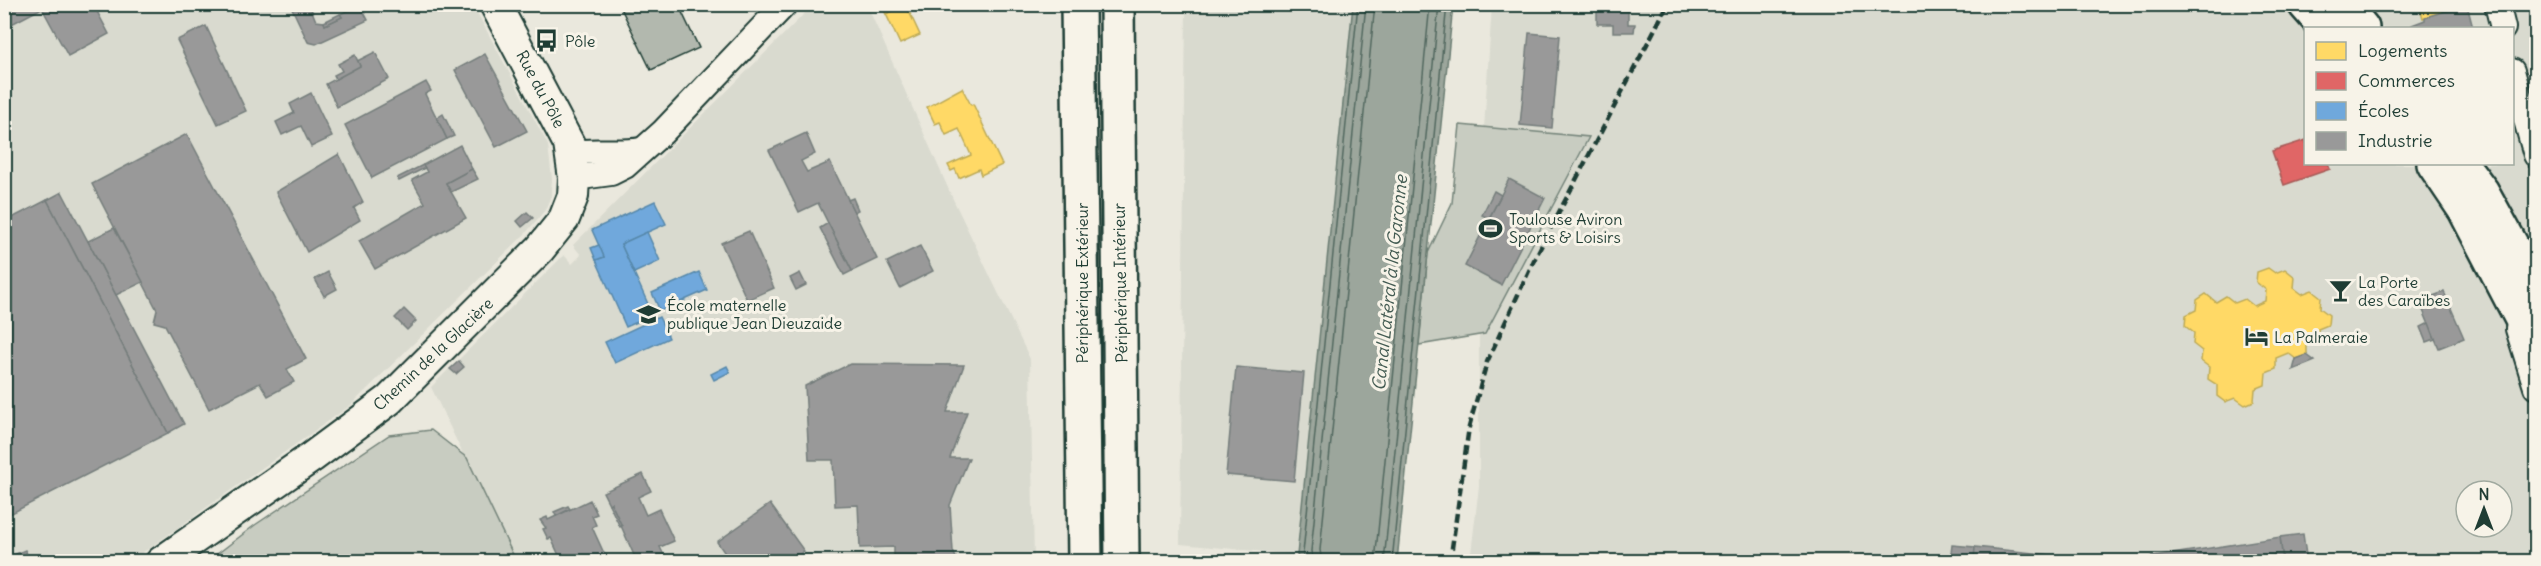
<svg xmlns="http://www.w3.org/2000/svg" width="2541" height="566" viewBox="0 0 2541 566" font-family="Delius,sans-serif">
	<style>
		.built { fill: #d9dacf; fill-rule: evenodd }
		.green { fill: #c8ccc1; stroke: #74847a; stroke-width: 1.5 }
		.water { fill: #9ca69c; stroke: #6a7c72; stroke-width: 1.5 }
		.homes { fill: #ffd966; stroke: #bcaa57; stroke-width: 1.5 }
		.shops { fill: #e06666; stroke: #a65a57; stroke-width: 1.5 }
		.schools { fill: #6fa8dc; stroke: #5788aa; stroke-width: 1.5 }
		.industry { fill: #999; stroke: #747d7b; stroke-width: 1.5 }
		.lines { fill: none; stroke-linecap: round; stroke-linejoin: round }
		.shore { stroke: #51675e; stroke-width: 1.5 }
		.building { fill: #b2b8ae; stroke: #1f3d34; stroke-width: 1.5 }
		.minor-casing { stroke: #1f3d34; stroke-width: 28 }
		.tertiary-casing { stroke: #1f3d34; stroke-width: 34 }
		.primary-casing { stroke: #1f3d34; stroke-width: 38 }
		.motorway-casing { stroke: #1f3d34; stroke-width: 38 }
		.minor { stroke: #f7f3e8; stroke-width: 24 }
		.tertiary { stroke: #f7f3e8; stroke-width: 30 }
		.primary { stroke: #f7f3e8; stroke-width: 33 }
		.motorway { stroke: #f7f3e8; stroke-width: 33 }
		.rail { stroke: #1f3d34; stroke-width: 4.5; stroke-dasharray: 9 4.5; stroke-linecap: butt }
		.labels { text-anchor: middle; stroke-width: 6; stroke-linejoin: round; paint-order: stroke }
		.poi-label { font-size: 16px; fill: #1f3d34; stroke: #f7f3e8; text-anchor: start }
		.street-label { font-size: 16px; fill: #1f3d34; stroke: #f7f3e8 }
		.water-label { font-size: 18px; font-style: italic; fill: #445c53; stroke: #f7f3e8 }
	</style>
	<rect width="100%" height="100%" fill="#eae8dd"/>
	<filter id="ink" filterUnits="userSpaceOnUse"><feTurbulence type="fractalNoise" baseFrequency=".0167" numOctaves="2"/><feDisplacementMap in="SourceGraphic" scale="12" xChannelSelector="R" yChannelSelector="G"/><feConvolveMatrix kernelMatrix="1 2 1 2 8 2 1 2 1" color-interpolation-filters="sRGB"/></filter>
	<g filter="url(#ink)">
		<g class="built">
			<path d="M 4,5 L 473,5 L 548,145 L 552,179 L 551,196 L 545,210 L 525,234 L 351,405 L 131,561 L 5,561 Z"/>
			<path d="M 813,5 L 867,5 L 952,197 L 1030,359 L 1034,561 L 514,561 L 431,387 L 564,255 L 572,264 L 581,255 L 573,245 Z"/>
			<path d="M 1186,5 L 1353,5 L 1297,555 L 1180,544 Z"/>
			<path d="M 1492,5 L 2536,5 L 2536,561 L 1470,562 L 1479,486 L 1479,205 ZM 2306,28 L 2512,28 L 2512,164 L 2306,164 ZM 2466,491 L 2502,491 L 2502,527 L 2466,527 Z"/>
		</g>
		<g class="green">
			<path d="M 1460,125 L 1589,137 L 1485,334 L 1419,345 L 1428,253 L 1452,203 Z"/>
			<path d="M 431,430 L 467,458 L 516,561 L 208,561 L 255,525 L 389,435 Z"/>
		</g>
		<path class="water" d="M 1353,5 L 1453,5 L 1397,561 L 1300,561 L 1297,555 Z"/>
		<g class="homes">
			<path d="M 888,4 L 906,4 L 906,5 L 886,14 L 882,7 Z"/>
			<path d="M 2419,4 L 2464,4 L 2464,6 L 2423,18 Z"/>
			<path d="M 906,5 L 920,35 L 900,44 L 886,14 Z"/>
			<path d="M 962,88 L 971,105 L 973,104 L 1002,165 L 981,175 L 979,169 L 959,178 L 955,169 L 951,171 L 948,165 L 971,155 L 959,129 L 946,135 L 940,122 L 935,124 L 927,107 Z"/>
			<path d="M 2268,268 L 2275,273 L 2285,269 L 2295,277 L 2294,288 L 2302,294 L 2312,290 L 2321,297 L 2320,308 L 2329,315 L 2328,325 L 2318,329 L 2318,341 L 2307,345 L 2307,355 L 2296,359 L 2288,353 L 2276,358 L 2276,369 L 2266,373 L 2265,385 L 2255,389 L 2254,401 L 2245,405 L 2235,398 L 2225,402 L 2217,396 L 2217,385 L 2208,379 L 2209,367 L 2201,361 L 2202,351 L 2193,344 L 2194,333 L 2185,326 L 2186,315 L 2196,310 L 2197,300 L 2206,294 L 2216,302 L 2226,296 L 2235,303 L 2245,299 L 2254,306 L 2265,301 L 2266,290 L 2256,282 L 2257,272 Z"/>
		</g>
		<path class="shops" d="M 2306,140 L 2306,164 L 2328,164 L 2330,169 L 2284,185 L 2272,151 Z"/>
		<g class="schools">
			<path d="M 655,201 L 666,224 L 621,244 L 653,315 L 626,327 L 596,260 L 604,257 L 592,230 Z"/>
			<path d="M 647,232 L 660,261 L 634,273 L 621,244 Z"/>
			<path d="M 599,245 L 604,257 L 596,260 L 591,248 Z"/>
			<path d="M 699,272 L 707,290 L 660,311 L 652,293 Z"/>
			<path d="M 659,317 L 669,338 L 615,363 L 605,342 Z"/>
			<path d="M 727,366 L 730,372 L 714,380 L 711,374 Z"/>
		</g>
		<g class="industry">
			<path d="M 4,4 L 93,4 L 109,34 L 68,56 L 42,8 L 4,28 Z"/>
			<path d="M 290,4 L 309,4 L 316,21 L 324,22 L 325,25 L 342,17 L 340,14 L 360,5 L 368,20 L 316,44 L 308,42 Z"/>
			<path d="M 2467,5 L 2473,28 L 2413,28 L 2412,25 L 2425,20 L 2425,17 Z"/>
			<path d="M 1597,11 L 1628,11 L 1628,24 L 1635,24 L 1634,32 L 1613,32 L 1613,24 L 1597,24 Z"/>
			<path d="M 340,14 L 342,17 L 325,25 L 324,22 Z"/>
			<path d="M 206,26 L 246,111 L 218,124 L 177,40 Z"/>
			<path d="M 1529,33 L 1560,36 L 1552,128 L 1520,125 Z"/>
			<path d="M 375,52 L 389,79 L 337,107 L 326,84 L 360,66 L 357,61 Z"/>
			<path d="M 485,54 L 527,131 L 496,147 L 455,70 Z"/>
			<path d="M 355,55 L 360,66 L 336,79 L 334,75 L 342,71 L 338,64 Z"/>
			<path d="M 426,82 L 431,91 L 425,94 L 447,139 L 372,178 L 345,125 Z"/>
			<path d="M 311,93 L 332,137 L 311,147 L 301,126 L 282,135 L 276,122 L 294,113 L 290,104 Z"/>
			<path d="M 443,114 L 454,136 L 447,139 L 437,118 Z"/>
			<path d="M 806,133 L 815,154 L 801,161 L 807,172 L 830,162 L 877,259 L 852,271 L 818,203 L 799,212 L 769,150 Z"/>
			<path d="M 187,134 L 306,359 L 287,369 L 294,382 L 268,396 L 260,383 L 209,409 L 165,325 L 154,322 L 157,310 L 92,184 Z"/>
			<path d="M 460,145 L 472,169 L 446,183 L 466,218 L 375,269 L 359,241 L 425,203 L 412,180 L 427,172 L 423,165 Z"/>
			<path d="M 339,154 L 363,202 L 354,208 L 360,220 L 307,252 L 276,192 Z"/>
			<path d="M 423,165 L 425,168 L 399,181 L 397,178 Z"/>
			<path d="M 472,169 L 478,179 L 451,192 L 446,183 Z"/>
			<path d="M 1509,179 L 1545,198 L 1501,285 L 1465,266 Z"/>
			<path d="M 1494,191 L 1501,195 L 1489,218 L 1482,215 Z"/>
			<path d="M 62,192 L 184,424 L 168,433 L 47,200 Z"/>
			<path d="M 853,198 L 858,210 L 854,212 L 848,200 Z"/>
			<path d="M 47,200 L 168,433 L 4,517 L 4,222 Z"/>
			<path d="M 527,212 L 533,218 L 522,227 L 517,221 Z"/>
			<path d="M 828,223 L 852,271 L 844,275 L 820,228 Z"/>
			<path d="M 114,228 L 143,282 L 116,295 L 88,241 Z"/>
			<path d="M 749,231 L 774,288 L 747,300 L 721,243 Z"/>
			<path d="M 920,246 L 933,271 L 900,288 L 887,262 Z"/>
			<path d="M 328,272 L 337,289 L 324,296 L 315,279 Z"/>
			<path d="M 800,273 L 806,285 L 796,290 L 790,278 Z"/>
			<path d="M 2444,292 L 2464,338 L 2439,348 L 2419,301 Z"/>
			<path d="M 404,309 L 416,321 L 407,330 L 395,318 Z"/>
			<path d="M 2429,323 L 2435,339 L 2427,342 L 2421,327 Z"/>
			<path d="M 2307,355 L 2315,361 L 2293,370 L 2296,359 Z"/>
			<path d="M 459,361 L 464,367 L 456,374 L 450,369 Z"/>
			<path d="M 850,364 L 964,365 L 947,412 L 967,412 L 950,458 L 969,458 L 950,505 L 953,551 L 958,562 L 894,562 L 894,547 L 860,548 L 858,505 L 835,506 L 833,460 L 809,460 L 805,386 Z"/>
			<path d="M 1236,367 L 1304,373 L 1294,481 L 1226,475 Z"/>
			<path d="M 643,474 L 651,491 L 638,497 L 646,515 L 659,509 L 674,541 L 660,547 L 667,562 L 637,562 L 611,503 L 609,504 L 603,492 Z"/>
			<path d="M 590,500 L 597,514 L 592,516 L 596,525 L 592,527 L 608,562 L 562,562 L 551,538 L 548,539 L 543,529 L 546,528 L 540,520 L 547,517 L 548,520 Z"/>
			<path d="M 611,503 L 622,526 L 620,527 L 609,504 Z"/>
			<path d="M 770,504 L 804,551 L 789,562 L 731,562 L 717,542 Z"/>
			<path d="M 568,506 L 570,509 L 556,516 L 554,512 Z"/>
			<path d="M 2303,534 L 2307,562 L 2283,562 L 2280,537 Z"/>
			<path d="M 2280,537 L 2283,562 L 2147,562 L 2147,558 Z"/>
			<path d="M 1952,545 L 1975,547 L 1974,562 L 1950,562 Z"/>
			<path d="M 1975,547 L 2100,560 L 2100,562 L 1974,562 Z"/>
			<path d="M 25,550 L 31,562 L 7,562 L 7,558 Z"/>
		</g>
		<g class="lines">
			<g class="shore">
				<path d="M 1305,562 L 1303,553 L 1358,4"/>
				<path d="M 1313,562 L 1311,551 L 1366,4"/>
				<path d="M 1322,562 L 1320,550 L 1375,4"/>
				<path d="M 1375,562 L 1430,4"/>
				<path d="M 1384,562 L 1439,4"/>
				<path d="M 1392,562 L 1447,4"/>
			</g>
		</g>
		<path class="building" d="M 619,4 L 678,4 L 699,48 L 651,70 Z"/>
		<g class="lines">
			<defs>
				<g id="minor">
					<path d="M 2497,4 L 2503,28"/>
					<path d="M 2512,71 L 2536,155"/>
					<path d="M 571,153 C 595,149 617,154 641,150"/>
					<path d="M 574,178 L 611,173 L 625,166 L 663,132 L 785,4"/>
					<path d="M 2518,329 L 2536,387"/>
				</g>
				<path id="tertiary" d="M 161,562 L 312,457 L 389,400 L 540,249 L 564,219 L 573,196 L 574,178 L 569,144 L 495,4"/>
				<g id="primary">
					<path d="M 2305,4 L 2326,28"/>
					<path d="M 2342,4 L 2362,28"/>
					<path d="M 2434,164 L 2465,210 L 2536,346"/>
					<path d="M 2461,164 L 2482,192 L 2536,290"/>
				</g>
				<g id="motorway">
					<path d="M 1078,4 L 1085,562"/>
					<path d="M 1117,4 L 1122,562"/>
				</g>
			</defs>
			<use href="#minor" class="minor-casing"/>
			<use href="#tertiary" class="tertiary-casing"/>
			<use href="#primary" class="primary-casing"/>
			<use href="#motorway" class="motorway-casing"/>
			<use href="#minor" class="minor"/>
			<use href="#tertiary" class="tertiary"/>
			<use href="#primary" class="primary"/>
			<use href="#motorway" class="motorway"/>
			<path class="rail" d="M 1450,562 L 1469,427 L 1487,362 L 1534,260 L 1668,4"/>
		</g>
	</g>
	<defs>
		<symbol id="bus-bare" viewBox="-9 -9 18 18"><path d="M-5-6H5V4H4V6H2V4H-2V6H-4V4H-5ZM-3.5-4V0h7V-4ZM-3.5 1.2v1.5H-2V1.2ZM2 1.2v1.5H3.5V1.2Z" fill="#1f3d34" stroke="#f7f3e8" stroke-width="2.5" paint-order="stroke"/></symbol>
		<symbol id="stadium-bare" viewBox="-9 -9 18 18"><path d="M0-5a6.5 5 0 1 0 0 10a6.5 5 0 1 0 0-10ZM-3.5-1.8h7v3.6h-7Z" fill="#1f3d34" stroke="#f7f3e8" stroke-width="2.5" paint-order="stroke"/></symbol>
		<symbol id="bar-bare" viewBox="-9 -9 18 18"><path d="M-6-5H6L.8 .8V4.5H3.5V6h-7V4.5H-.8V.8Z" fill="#1f3d34" stroke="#f7f3e8" stroke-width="2.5" paint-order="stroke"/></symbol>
		<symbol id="school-bare" viewBox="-9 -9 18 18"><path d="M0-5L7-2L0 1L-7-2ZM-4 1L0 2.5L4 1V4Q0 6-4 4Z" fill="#1f3d34" stroke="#f7f3e8" stroke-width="2.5" paint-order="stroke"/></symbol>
		<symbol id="hotel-bare" viewBox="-9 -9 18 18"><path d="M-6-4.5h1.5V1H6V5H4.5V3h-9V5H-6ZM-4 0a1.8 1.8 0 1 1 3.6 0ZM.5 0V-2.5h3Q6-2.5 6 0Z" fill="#1f3d34" stroke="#f7f3e8" stroke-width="2.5" paint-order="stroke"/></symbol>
	</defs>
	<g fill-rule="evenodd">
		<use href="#bus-bare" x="530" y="24" width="33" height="33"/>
		<use href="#stadium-bare" x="1474" y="212" width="33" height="33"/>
		<use href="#bar-bare" x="2324" y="274" width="33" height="33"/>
		<use href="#school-bare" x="632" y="298" width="33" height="33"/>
		<use href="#hotel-bare" x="2240" y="320" width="33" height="33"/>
	</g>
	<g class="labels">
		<g class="poi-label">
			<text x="565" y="47">Pôle</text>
			<text x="1509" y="225">Toulouse Aviron<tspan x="1509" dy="18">Sports &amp; Loisirs</tspan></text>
			<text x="2358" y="288">La Porte<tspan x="2358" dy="18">des Caraïbes</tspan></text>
			<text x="667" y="311">École maternelle<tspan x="667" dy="18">publique Jean Dieuzaide</tspan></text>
			<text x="2274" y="343">La Palmeraie</text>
		</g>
		<g class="street-label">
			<text transform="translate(541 89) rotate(62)" y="6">Rue du Pôle</text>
			<text transform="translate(1082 283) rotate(-90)" y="6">Périphérique Extérieur</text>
			<text transform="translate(1120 283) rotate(-91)" y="6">Périphérique Intérieur</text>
			<text transform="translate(433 354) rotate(-43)" y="6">Chemin de la Glacière</text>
		</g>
		<g class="water-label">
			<text transform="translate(1390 283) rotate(-84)" y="6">Canal Latéral à la Garonne</text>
		</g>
	</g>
	<rect width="2541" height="566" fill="none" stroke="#f7f3e8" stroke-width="24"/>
	<rect x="12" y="12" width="2517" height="542" fill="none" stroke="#1f3d34" stroke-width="2" filter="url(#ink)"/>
	<rect x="2304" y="27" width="210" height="138" fill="#f7f3e8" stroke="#a1aaa0" stroke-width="1.5"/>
	<rect x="2316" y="42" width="30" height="18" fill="#ffd966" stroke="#a1aaa0" stroke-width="1.5"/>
	<text x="2358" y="57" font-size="18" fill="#1f3d34">Logements</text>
	<rect x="2316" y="72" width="30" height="18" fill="#e06666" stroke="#a1aaa0" stroke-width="1.5"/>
	<text x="2358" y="87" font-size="18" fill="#1f3d34">Commerces</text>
	<rect x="2316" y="102" width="30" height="18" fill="#6fa8dc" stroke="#a1aaa0" stroke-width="1.5"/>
	<text x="2358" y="117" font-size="18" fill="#1f3d34">Écoles</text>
	<rect x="2316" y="132" width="30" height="18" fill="#999999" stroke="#a1aaa0" stroke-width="1.5"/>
	<text x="2358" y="147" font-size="18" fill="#1f3d34">Industrie</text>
	<g transform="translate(2484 509)"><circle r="28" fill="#f7f3e8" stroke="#a1aaa0" stroke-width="1.5"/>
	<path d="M0-4.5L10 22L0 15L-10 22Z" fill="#1f3d34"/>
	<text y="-9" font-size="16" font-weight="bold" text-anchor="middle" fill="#1f3d34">N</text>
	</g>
</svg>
